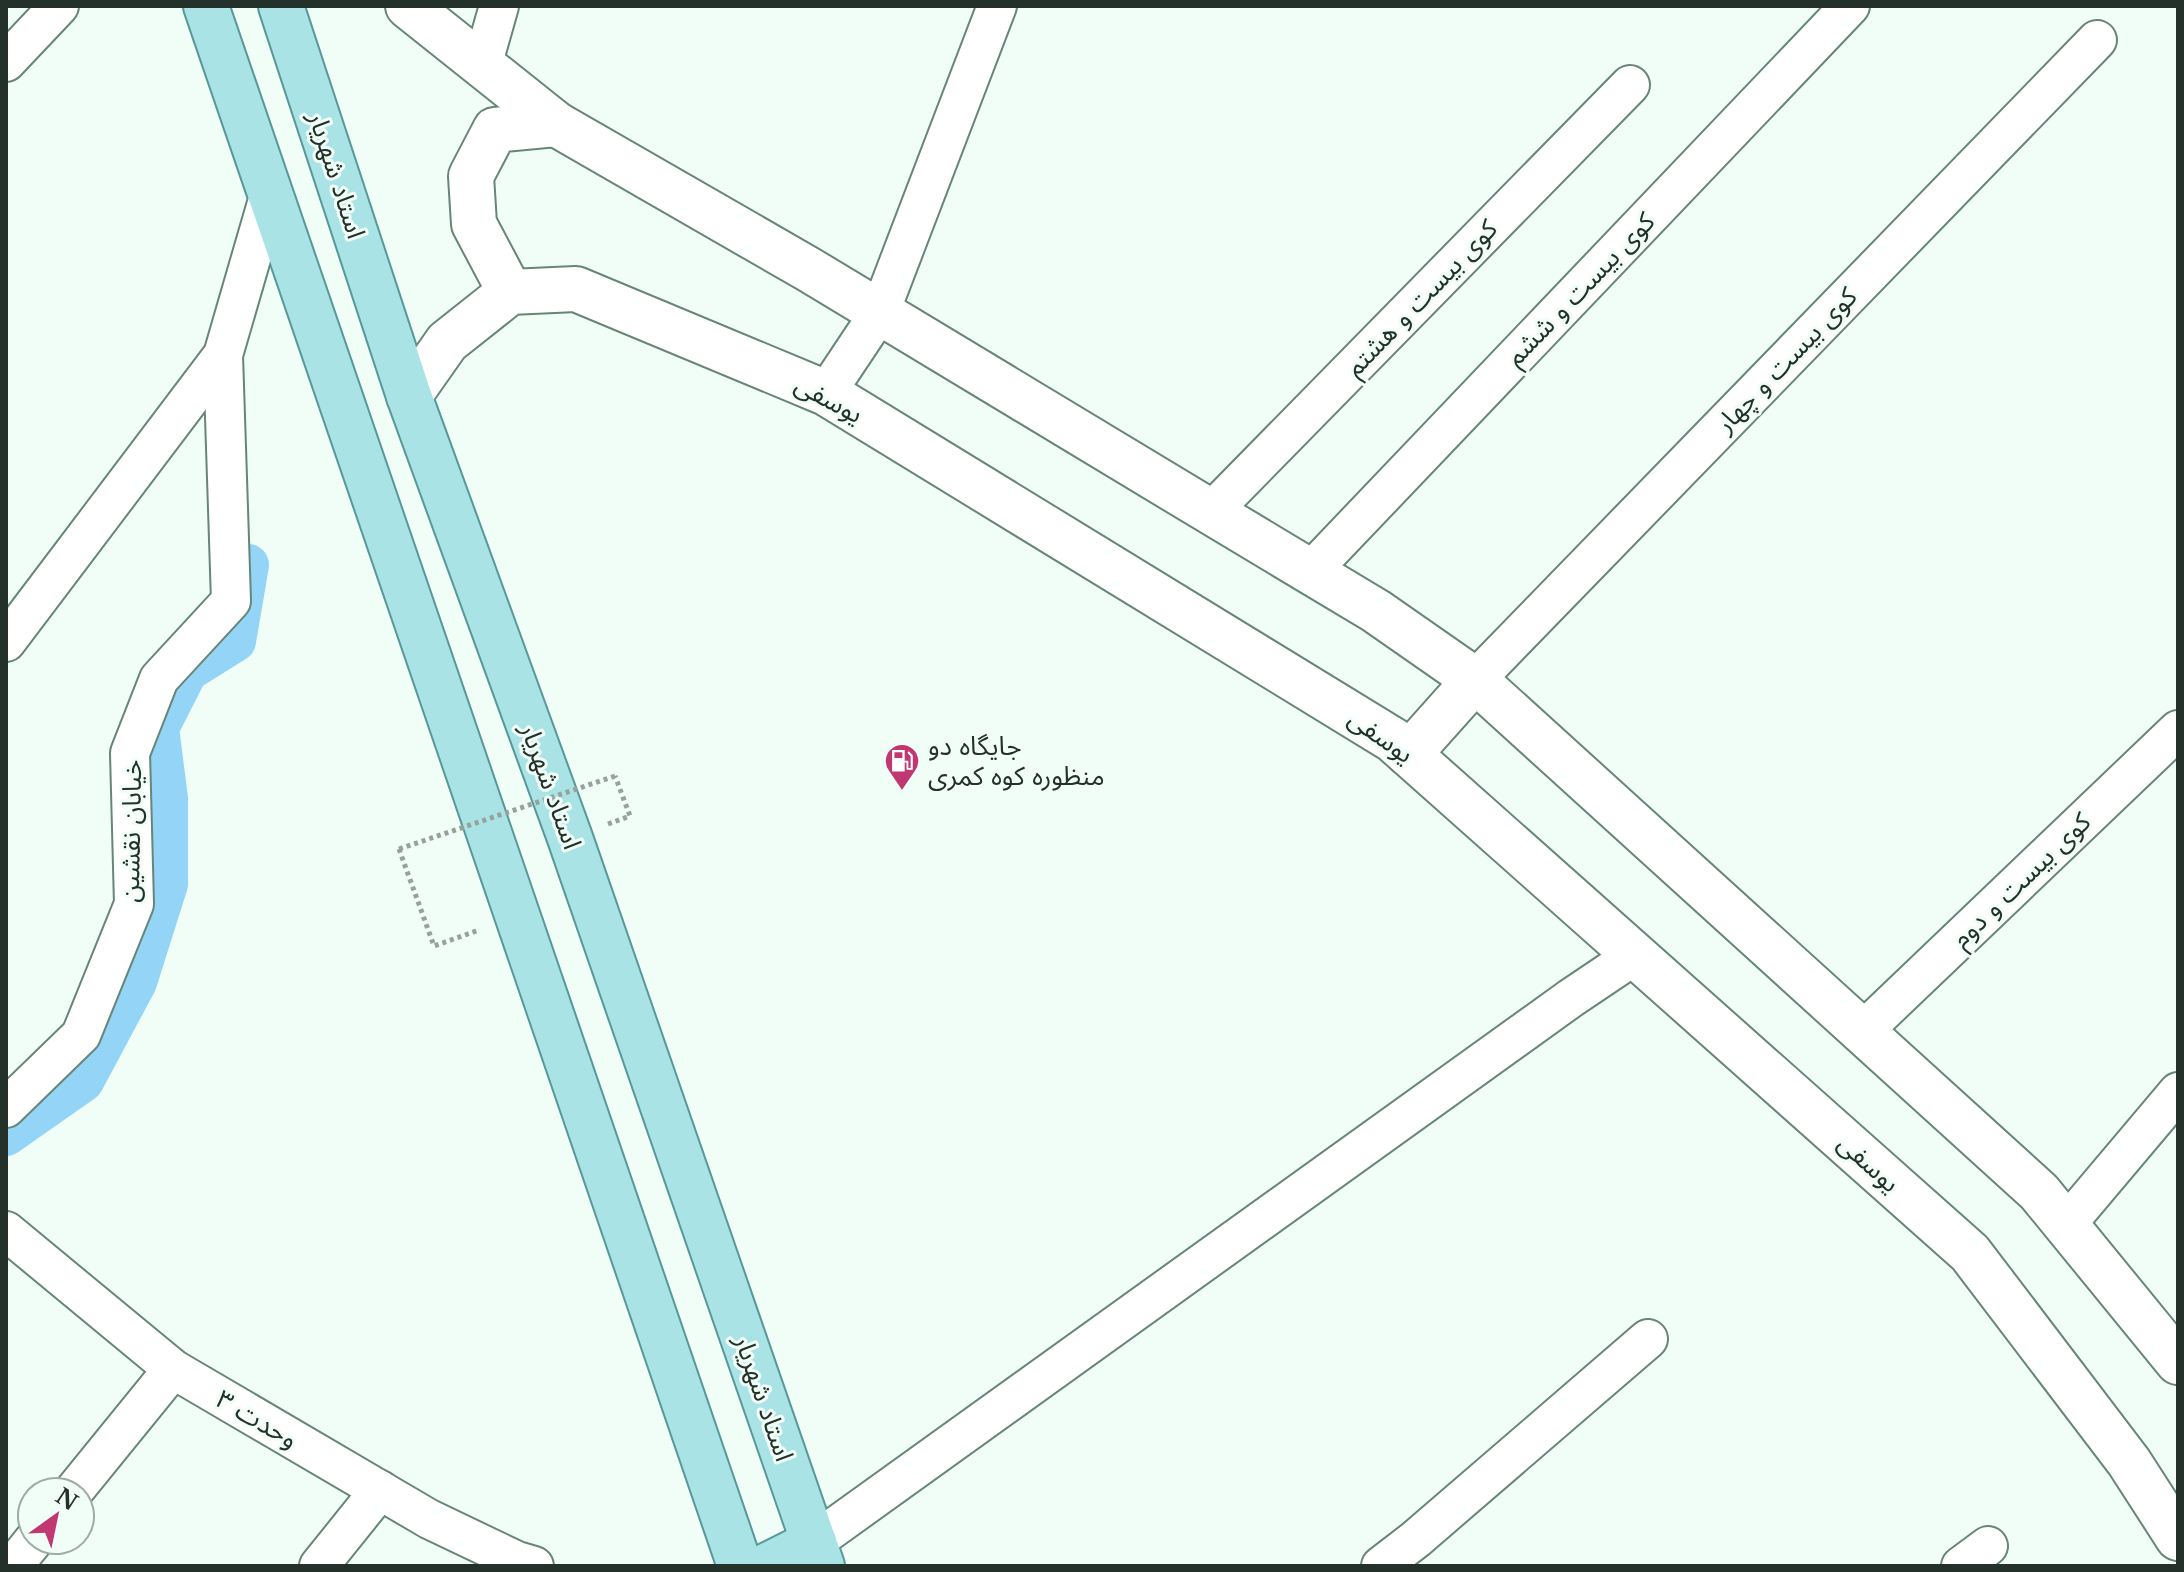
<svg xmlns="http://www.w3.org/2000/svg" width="2184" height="1572" viewBox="0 0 2184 1572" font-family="'Libre Baskerville','Noto Sans Arabic',serif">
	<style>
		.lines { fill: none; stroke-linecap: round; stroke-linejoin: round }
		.canal { stroke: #93d4f7; stroke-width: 42 }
		.minor-casing { stroke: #668677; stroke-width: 42 }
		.tertiary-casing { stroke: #668677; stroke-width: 48 }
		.primary-casing { stroke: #579899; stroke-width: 48 }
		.path { stroke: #95a39c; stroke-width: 5; stroke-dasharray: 4 4; stroke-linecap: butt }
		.minor { stroke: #fff; stroke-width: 38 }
		.tertiary { stroke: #fff; stroke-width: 44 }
		.primary { stroke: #aae3e5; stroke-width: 44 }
		.path-bridge { stroke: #95a39c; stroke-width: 5; stroke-dasharray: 4 4; stroke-linecap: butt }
		.labels { text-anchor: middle; stroke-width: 6; stroke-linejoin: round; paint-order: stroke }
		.street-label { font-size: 26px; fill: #24312b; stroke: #f0fef7 }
		.poi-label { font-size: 26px; fill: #24312b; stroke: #f0fef7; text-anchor: start }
	</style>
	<rect width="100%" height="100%" fill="#f0fef7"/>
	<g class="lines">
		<path class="canal" d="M 6,1135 L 83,1081 L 136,982 L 167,884 L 167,799 L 158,728 L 187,671 L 235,641 L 248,565"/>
		<defs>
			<g id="minor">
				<path d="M 6,62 L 59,6"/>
				<path d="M 482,66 L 499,6"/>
				<path d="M 826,393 L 880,312 L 997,6"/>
				<path d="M 1211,512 L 1630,85"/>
				<path d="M 1310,572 L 1850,6"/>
				<path d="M 6,642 L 223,355 L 270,193"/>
				<path d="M 1475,680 L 2097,40"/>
				<path d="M 1863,1031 L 2178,730"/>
				<path d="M 6,1108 L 81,1035 L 134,904 L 130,753 L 159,679 L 231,601 L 223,355"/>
				<path d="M 2065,1226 L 2178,1092"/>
				<path d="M 6,1231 L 173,1369 L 429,1519 L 517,1561 L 534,1566"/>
				<path d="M 73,1492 L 173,1369"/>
				<path d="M 814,1542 L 1571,998 L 1635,955"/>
				<path d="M 13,1566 L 34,1540"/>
				<path d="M 319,1566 L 380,1490"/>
				<path d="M 1381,1566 L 1416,1539 L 1648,1339"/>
				<path d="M 1961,1566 L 1988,1546"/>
			</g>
			<g id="tertiary">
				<path d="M 408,6 L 556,124 L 808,269 L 1211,512 L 1376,611 L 1475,680 L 2039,1192 L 2178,1362"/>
				<path d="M 510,292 L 474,224 L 471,176 L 495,130 L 556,124"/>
				<path d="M 409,396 L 447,342 L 510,292 L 576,289 L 826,393 L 1393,740 L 1970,1253 L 2129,1462 L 2178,1538"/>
				<path d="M 1409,754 L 1475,680"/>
			</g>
			<g id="primary">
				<path d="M 206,6 L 740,1566"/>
				<path d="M 281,6 L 409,396 L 570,838 L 822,1566"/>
				<path d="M 766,1566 L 814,1542"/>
			</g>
		</defs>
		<use href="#minor" class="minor-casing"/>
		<use href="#tertiary" class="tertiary-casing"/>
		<use href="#primary" class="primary-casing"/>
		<g class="path">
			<path d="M 608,824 L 630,816 L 615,776"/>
			<path d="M 399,849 L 434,946 L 479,930"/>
		</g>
		<use href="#minor" class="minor"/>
		<use href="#tertiary" class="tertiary"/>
		<use href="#primary" class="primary"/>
		<path class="path-bridge" d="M 399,849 L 615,776"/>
	</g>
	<defs>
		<symbol id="fuel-pin" viewBox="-11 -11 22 30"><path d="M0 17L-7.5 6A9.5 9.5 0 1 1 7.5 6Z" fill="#c03772" stroke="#f0fef7"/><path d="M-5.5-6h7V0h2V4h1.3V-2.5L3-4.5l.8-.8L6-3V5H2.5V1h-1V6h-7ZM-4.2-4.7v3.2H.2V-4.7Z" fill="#fff"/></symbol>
	</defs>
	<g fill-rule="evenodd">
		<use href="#fuel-pin" x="882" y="741" width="40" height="54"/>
	</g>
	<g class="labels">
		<g class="street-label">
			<text transform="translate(337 175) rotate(72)" y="9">استاد شهریار</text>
			<text transform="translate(1580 289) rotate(-46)" y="9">کوی بیست و ششم</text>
			<text transform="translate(1421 298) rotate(-46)" y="9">کوی بیست و هشتم</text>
			<text transform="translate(1786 360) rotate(-46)" y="9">کوی بیست و چهار</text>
			<text transform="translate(829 399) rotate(28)" y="9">یوسفی</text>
			<text transform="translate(1381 736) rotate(35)" y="9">یوسفی</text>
			<text transform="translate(551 786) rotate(70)" y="9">استاد شهریار</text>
			<text transform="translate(131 831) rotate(-89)" y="9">خیابان نقشین</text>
			<text transform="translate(2021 880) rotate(-44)" y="9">کوی بیست و دوم</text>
			<text transform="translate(1869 1163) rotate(42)" y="9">یوسفی</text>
			<text transform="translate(764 1398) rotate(71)" y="9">استاد شهریار</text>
			<text transform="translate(257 1419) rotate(30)" y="9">وحدت ۳</text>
		</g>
		<g class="poi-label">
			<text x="928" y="755">جایگاه دو<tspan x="928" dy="30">منظوره کوه کمری</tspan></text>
		</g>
	</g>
	<rect width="2184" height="1572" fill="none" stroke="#24312b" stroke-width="16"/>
	<g transform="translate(56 1516) rotate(33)"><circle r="38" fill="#f0fef7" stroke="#9eaca5" stroke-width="2"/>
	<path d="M0-6L14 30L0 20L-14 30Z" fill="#c03772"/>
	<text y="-12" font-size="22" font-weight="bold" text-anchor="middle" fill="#24312b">N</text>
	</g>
</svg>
